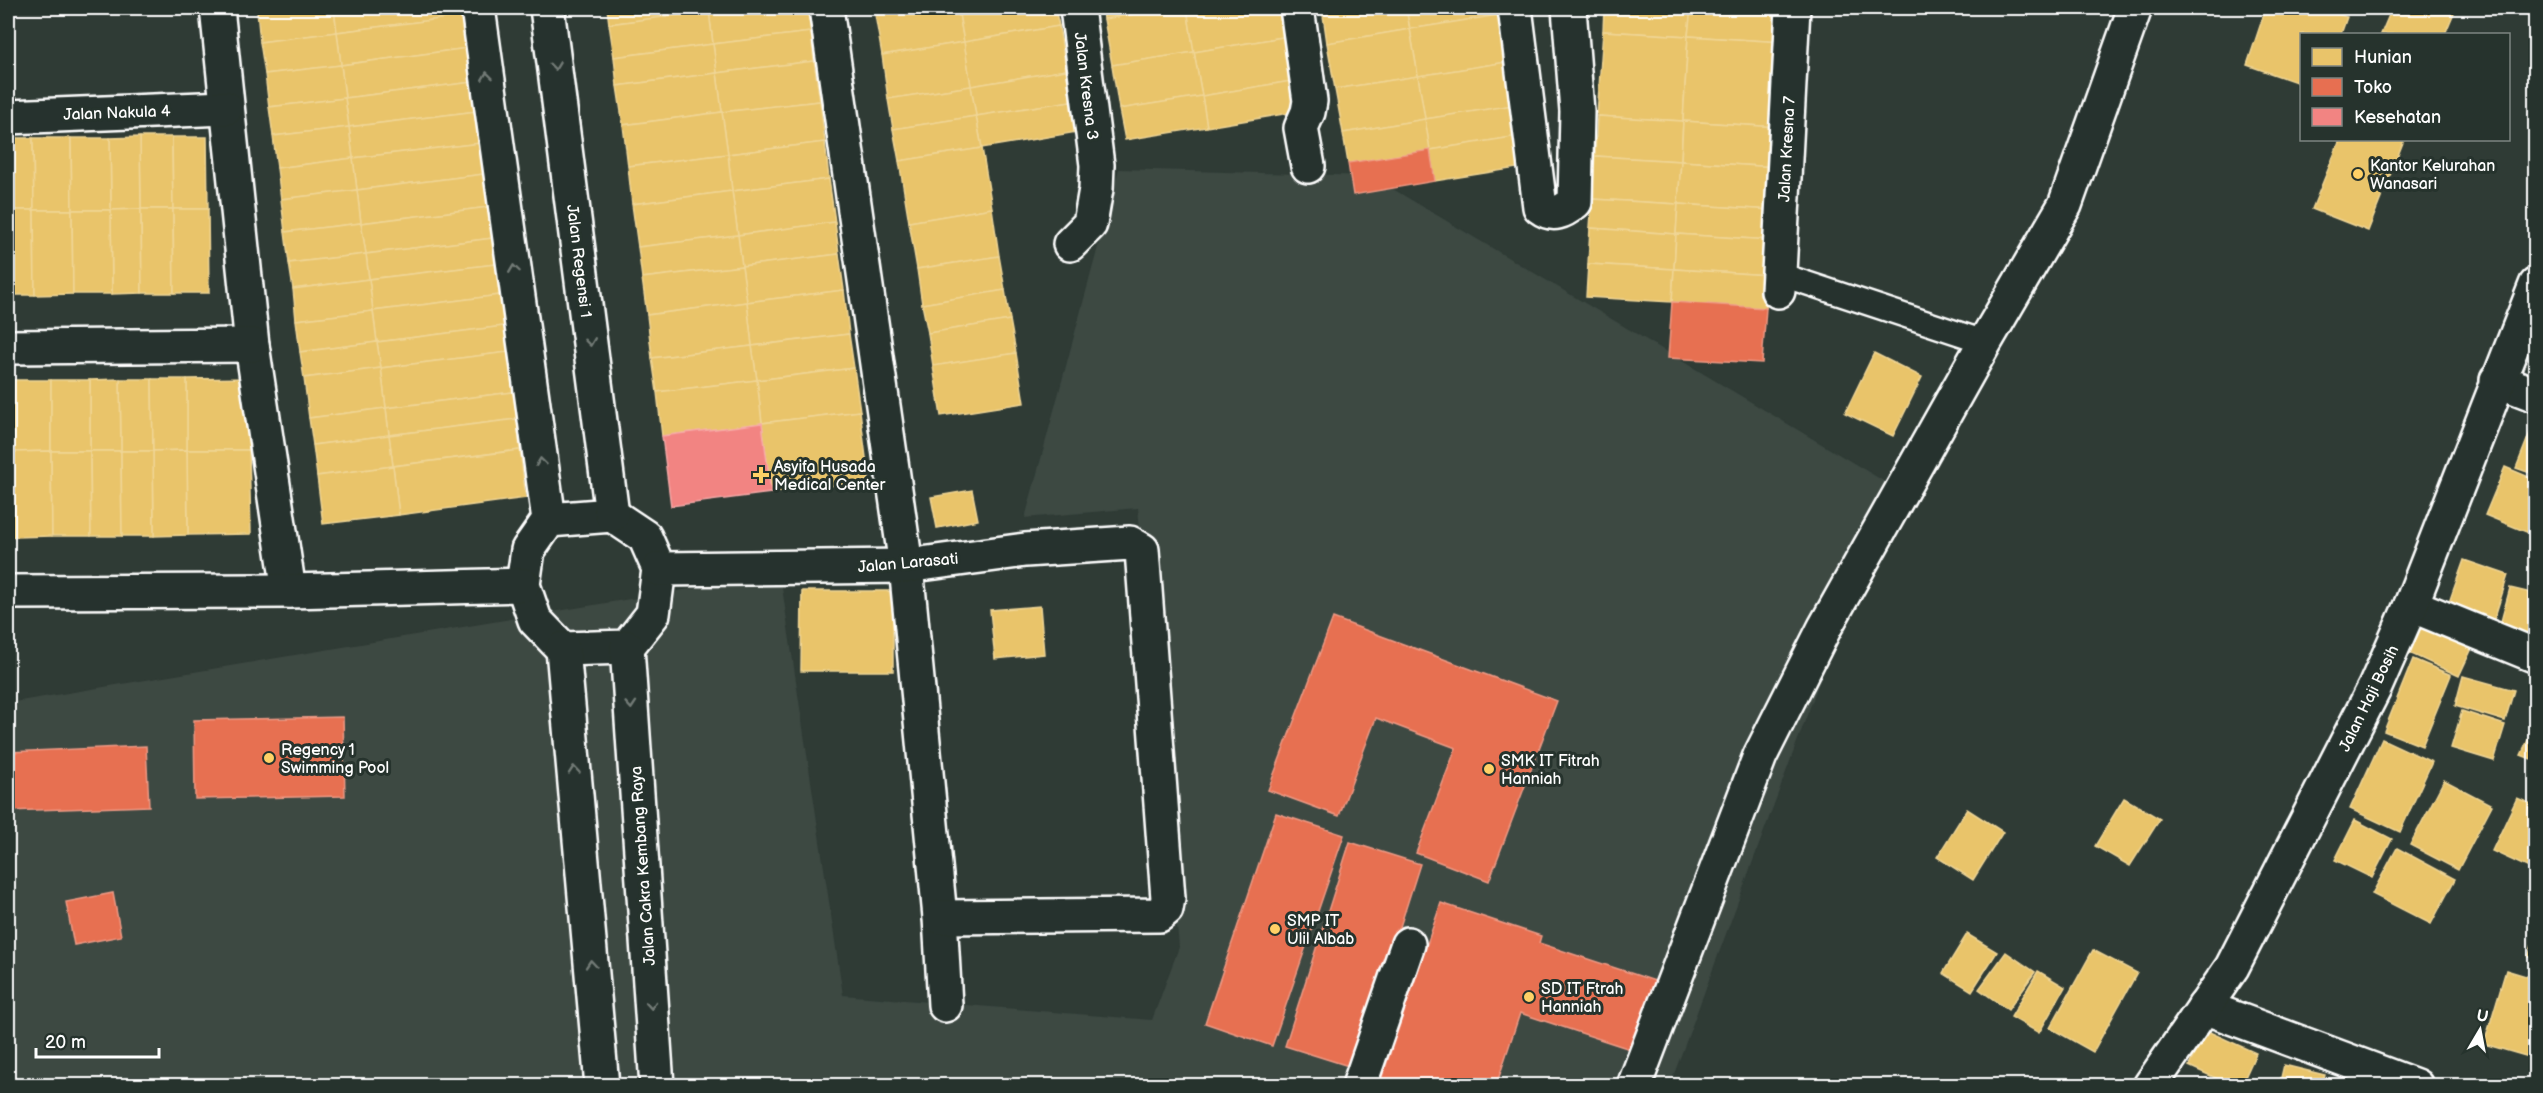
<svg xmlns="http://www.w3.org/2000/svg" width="2543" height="1093" viewBox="0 0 2543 1093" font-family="'Balsamiq Sans',sans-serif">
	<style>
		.built { fill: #3c4842 }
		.homes { fill: #e9c46a; stroke: #f0d697; stroke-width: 1.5 }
		.shops { fill: #e76f51; stroke: #ee9a85; stroke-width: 1.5 }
		.health { fill: #f28482; stroke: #f6a9a8; stroke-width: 1.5 }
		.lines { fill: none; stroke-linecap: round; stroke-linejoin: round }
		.service-casing { stroke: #fff; stroke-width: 27 }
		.minor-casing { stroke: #fff; stroke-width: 38 }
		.secondary-casing { stroke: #fff; stroke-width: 38 }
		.service { stroke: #26332d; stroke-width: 22 }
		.minor { stroke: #26332d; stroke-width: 33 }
		.secondary { stroke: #26332d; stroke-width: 33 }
		.oneway { stroke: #727a76 }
		.poi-dot { fill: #ffd166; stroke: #26332d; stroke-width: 2 }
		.labels { text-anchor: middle; stroke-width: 6; stroke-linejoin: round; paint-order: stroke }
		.street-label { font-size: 16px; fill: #fff; stroke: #26332d }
		.poi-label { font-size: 16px; fill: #fff; stroke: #26332d; text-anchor: start }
	</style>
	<rect width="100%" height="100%" fill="#2f3b35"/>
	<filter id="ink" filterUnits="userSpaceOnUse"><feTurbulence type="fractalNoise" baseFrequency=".0167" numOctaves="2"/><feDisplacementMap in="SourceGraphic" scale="12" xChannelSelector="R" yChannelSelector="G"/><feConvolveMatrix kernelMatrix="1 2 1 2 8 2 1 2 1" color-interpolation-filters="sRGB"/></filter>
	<g filter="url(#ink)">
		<path class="built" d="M 1119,169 L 1371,176 L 1892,486 L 1670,1085 L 8,1086 L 8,703 L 780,574 L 843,995 L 1152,1020 L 1179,947 L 1138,508 L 1025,518 Z"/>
		<g class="homes">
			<path d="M 285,8 L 334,8 L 337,32 L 260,42 L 257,11 Z"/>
			<path d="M 334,8 L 463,8 L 464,16 L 337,32 Z"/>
			<path d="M 607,8 L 709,8 L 709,11 L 609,24 Z"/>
			<path d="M 738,8 L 807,8 L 811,32 L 713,44 L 709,11 Z"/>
			<path d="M 883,8 L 958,8 L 964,42 L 882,55 L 874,9 Z"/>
			<path d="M 958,8 L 1055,8 L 1059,26 L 964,42 Z"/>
			<path d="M 1102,8 L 1173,8 L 1104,19 Z"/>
			<path d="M 1173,8 L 1187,8 L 1194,52 L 1112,65 L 1104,19 Z"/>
			<path d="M 1187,8 L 1284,8 L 1289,36 L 1194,52 Z"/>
			<path d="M 1322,8 L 1406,8 L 1410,29 L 1327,43 Z"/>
			<path d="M 1406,8 L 1504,8 L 1505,14 L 1410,29 Z"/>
			<path d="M 1604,8 L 1691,8 L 1688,36 L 1603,31 Z"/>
			<path d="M 1691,8 L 1785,8 L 1785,13 Z"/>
			<path d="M 1691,8 L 1785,13 L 1782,42 L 1688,36 Z"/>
			<path d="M 2266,8 L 2320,8 L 2347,17 L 2341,34 L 2302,34 L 2302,84 L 2247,65 Z"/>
			<path d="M 2392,8 L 2456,8 L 2445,34 L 2381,34 Z"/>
			<path d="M 709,11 L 713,44 L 614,57 L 609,24 Z"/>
			<path d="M 1505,14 L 1513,61 L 1418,76 L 1410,29 Z"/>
			<path d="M 464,16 L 468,48 L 341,65 L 337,32 Z"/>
			<path d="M 1059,26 L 1066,70 L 971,86 L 964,42 Z"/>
			<path d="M 1410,29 L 1418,76 L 1335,89 L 1327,43 Z"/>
			<path d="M 1603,31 L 1688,36 L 1683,121 L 1597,116 Z"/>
			<path d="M 337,32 L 341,65 L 265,74 L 260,42 Z"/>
			<path d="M 811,32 L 814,61 L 717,73 L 713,44 Z"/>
			<path d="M 1289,36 L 1297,80 L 1202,96 L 1194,52 Z"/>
			<path d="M 1688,36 L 1782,42 L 1777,127 L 1683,121 Z"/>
			<path d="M 964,42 L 971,86 L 888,99 L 882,55 Z"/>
			<path d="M 713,44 L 717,73 L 617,86 L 614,57 Z"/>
			<path d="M 468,48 L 473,82 L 345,98 L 341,65 Z"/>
			<path d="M 1194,52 L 1202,96 L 1119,109 L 1112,65 Z"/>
			<path d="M 814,61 L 820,101 L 722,112 L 717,73 Z"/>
			<path d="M 1513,61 L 1520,104 L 1425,119 L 1418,76 Z"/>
			<path d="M 341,65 L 345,98 L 269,107 L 265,74 Z"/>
			<path d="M 1066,70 L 1071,101 L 976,116 L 971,86 Z"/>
			<path d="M 717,73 L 722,112 L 623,125 L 617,86 Z"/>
			<path d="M 1418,76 L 1425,119 L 1343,133 L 1335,89 Z"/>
			<path d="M 1297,80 L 1302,111 L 1207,127 L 1202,96 Z"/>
			<path d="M 473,82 L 477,111 L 349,127 L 345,98 Z"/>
			<path d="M 971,86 L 976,116 L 893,129 L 888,99 Z"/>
			<path d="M 1202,96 L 1207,127 L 1125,140 L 1119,109 Z"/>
			<path d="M 345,98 L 349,127 L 273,136 L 269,107 Z"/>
			<path d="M 820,101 L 825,142 L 728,154 L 722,112 Z"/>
			<path d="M 1071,101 L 1077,132 L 982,148 L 976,116 Z"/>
			<path d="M 1520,104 L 1525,135 L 1430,150 L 1425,119 Z"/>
			<path d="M 477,111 L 481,143 L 353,158 L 349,127 Z"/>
			<path d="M 722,112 L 728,154 L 628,166 L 623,125 Z"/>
			<path d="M 976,116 L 982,148 L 899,161 L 893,129 Z"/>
			<path d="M 1597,116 L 1683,121 L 1681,161 L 1595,156 Z"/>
			<path d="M 1425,119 L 1430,150 L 1348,163 L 1343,133 Z"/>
			<path d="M 1683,121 L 1777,127 L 1775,167 L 1681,161 Z"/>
			<path d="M 349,127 L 353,158 L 277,168 L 273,136 Z"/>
			<path d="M 1525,135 L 1530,166 L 1435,181 L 1430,150 Z"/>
			<path d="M 140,137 L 172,137 L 173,209 L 141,209 Z"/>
			<path d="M 140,137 L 141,209 L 111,210 L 110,138 Z"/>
			<path d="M 172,137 L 207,137 L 208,209 L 173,209 Z"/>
			<path d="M 8,138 L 33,138 L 34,210 L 8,210 Z"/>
			<path d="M 33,138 L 71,138 L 72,210 L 34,210 Z"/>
			<path d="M 71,138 L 110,138 L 111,210 L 72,210 Z"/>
			<path d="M 2340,140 L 2404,140 L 2368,231 L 2312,209 Z"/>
			<path d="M 825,142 L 829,179 L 732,191 L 728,154 Z"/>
			<path d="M 481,143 L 484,174 L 357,190 L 353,158 Z"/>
			<path d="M 982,148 L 992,208 L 909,222 L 899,161 Z"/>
			<path d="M 728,154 L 732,191 L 632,204 L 628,166 Z"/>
			<path d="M 1595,156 L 1681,161 L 1678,204 L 1592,199 Z"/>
			<path d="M 353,158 L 357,190 L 281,199 L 277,168 Z"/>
			<path d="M 1681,161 L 1775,167 L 1772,210 L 1678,204 Z"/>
			<path d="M 484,174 L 489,207 L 361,223 L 357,190 Z"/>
			<path d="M 829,179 L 835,222 L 738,235 L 732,191 Z"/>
			<path d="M 357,190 L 361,223 L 285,232 L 281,199 Z"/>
			<path d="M 732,191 L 738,235 L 638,247 L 632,204 Z"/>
			<path d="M 1592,199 L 1678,204 L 1676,234 L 1590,228 Z"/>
			<path d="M 1678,204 L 1772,210 L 1770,240 L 1676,234 Z"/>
			<path d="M 489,207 L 493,238 L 366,254 L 361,223 Z"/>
			<path d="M 992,208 L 999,256 L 917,269 L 909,222 Z"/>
			<path d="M 141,209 L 142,293 L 112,294 L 111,210 Z"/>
			<path d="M 141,209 L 173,209 L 174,293 L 142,293 Z"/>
			<path d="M 173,209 L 208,209 L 209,293 L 174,293 Z"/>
			<path d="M 8,210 L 34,210 L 35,295 L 8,295 Z"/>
			<path d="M 34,210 L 72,210 L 73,294 L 35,295 Z"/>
			<path d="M 72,210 L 111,210 L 112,294 L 73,294 Z"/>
			<path d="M 835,222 L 839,254 L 742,266 L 738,235 Z"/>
			<path d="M 361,223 L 366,254 L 289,263 L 285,232 Z"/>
			<path d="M 1590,228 L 1676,234 L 1674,269 L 1588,264 Z"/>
			<path d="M 1676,234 L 1770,240 L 1768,275 L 1674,269 Z"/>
			<path d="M 738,235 L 742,266 L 642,278 L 638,247 Z"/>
			<path d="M 493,238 L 496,264 L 369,279 L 366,254 Z"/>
			<path d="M 366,254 L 369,279 L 293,289 L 289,263 Z"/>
			<path d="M 839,254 L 844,290 L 747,302 L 742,266 Z"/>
			<path d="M 999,256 L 1005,290 L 922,304 L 917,269 Z"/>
			<path d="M 496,264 L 500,295 L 373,311 L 369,279 Z"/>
			<path d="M 1588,264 L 1674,269 L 1672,302 L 1586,297 Z"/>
			<path d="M 742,266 L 747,302 L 647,315 L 642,278 Z"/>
			<path d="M 1674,269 L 1768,275 L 1766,308 L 1672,302 Z"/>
			<path d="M 369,279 L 373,311 L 296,320 L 293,289 Z"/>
			<path d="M 844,290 L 849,334 L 752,346 L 747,302 Z"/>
			<path d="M 1005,290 L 1010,320 L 928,333 L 922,304 Z"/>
			<path d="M 500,295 L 504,326 L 377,342 L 373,311 Z"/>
			<path d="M 747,302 L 752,346 L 652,358 L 647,315 Z"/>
			<path d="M 373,311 L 377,342 L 300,352 L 296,320 Z"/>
			<path d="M 1010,320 L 1016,353 L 933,366 L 928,333 Z"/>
			<path d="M 504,326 L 508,352 L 381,368 L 377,342 Z"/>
			<path d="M 849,334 L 854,368 L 757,380 L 752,346 Z"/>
			<path d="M 377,342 L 381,368 L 304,378 L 300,352 Z"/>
			<path d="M 752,346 L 757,380 L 657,392 L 652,358 Z"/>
			<path d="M 508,352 L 513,392 L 386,408 L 381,368 Z"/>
			<path d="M 1016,353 L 1024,403 L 941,416 L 933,366 Z"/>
			<path d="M 1874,353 L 1922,377 L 1893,436 L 1845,413 Z"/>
			<path d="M 381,368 L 386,408 L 309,418 L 304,378 Z"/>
			<path d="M 854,368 L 860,411 L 762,423 L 757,380 Z"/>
			<path d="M 249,378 L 249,450 L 187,450 L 187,379 Z"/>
			<path d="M 120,379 L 152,379 L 153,451 L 121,451 Z"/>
			<path d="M 120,379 L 121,451 L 90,451 L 90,380 Z"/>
			<path d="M 152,379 L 187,379 L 187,450 L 153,451 Z"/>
			<path d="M 8,380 L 13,380 L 14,452 L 8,452 Z"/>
			<path d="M 13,380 L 51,380 L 51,451 L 14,452 Z"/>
			<rect x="51" y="380" width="39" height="71"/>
			<path d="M 757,380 L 762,423 L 662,436 L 657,392 Z"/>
			<path d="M 513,392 L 517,419 L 389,435 L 386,408 Z"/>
			<path d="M 386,408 L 389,435 L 313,445 L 309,418 Z"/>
			<path d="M 860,411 L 869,481 L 771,493 L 762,423 Z"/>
			<path d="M 517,419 L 520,450 L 393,466 L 389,435 Z"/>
			<path d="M 2533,425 L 2536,426 L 2536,475 L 2516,468 Z"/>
			<path d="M 389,435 L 393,466 L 317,476 L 313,445 Z"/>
			<path d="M 187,450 L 249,450 L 251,534 L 188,535 Z"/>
			<path d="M 187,450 L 188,535 L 154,536 L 153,451 Z"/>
			<path d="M 520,450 L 526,498 L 399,515 L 393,466 Z"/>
			<path d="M 51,451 L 52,536 L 15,537 L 14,452 Z"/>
			<path d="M 51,451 L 90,451 L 91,536 L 52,536 Z"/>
			<path d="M 90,451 L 121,451 L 122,536 L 91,536 Z"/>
			<path d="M 121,451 L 153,451 L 154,536 L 122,536 Z"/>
			<path d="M 8,452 L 14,452 L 15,537 L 8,537 Z"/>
			<path d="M 393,466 L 399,515 L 323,524 L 317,476 Z"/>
			<path d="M 2505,467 L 2536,480 L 2536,536 L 2485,515 Z"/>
			<path d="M 972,490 L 978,520 L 937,528 L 931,497 Z"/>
			<path d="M 2464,560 L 2508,575 L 2492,626 L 2446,611 Z"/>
			<path d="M 2510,588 L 2536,594 L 2536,639 L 2499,629 Z"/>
			<path d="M 802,591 L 893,591 L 893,671 L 801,671 Z"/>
			<path d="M 1040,606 L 1044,654 L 995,659 L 990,610 Z"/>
			<path d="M 2421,622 L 2473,646 L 2459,676 L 2407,652 Z"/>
			<path d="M 2413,659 L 2451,675 L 2422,746 L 2384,731 Z"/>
			<path d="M 2463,676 L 2514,690 L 2505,721 L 2455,706 Z"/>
			<path d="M 2462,711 L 2505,725 L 2494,761 L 2451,748 Z"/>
			<path d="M 2536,723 L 2536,761 L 2521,755 Z"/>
			<path d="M 2382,739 L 2432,762 L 2400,832 L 2350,809 Z"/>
			<path d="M 2444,780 L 2492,805 L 2458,870 L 2410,845 Z"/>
			<path d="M 2124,798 L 2160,819 L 2130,866 L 2095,846 Z"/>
			<path d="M 2517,798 L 2536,806 L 2536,871 L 2492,851 Z"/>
			<path d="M 1967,809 L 2003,832 L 1973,880 L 1937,857 Z"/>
			<path d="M 2355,820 L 2392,839 L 2372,878 L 2335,860 Z"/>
			<path d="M 2397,848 L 2455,879 L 2431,924 L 2372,894 Z"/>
			<path d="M 1967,934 L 1997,952 L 1972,991 L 1943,973 Z"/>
			<path d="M 2536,935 L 2536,959 L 2528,957 Z"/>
			<path d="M 2093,950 L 2137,973 L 2093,1052 L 2050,1028 Z"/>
			<path d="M 2006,952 L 2035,972 L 2008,1010 L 1979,989 Z"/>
			<path d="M 2506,970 L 2536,979 L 2536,1059 L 2484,1044 Z"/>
			<path d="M 2038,971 L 2065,987 L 2039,1033 L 2011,1017 Z"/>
			<path d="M 2205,1030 L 2256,1053 L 2241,1086 L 2233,1086 L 2189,1066 Z"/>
			<path d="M 2284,1065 L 2325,1075 L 2322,1086 L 2279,1086 Z"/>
			<path d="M 1839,1078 L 1867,1086 L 1837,1086 Z"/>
			<path d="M 2254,1079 L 2278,1086 L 2252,1086 Z"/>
		</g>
		<g class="shops">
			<path d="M 1430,150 L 1435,181 L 1353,195 L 1348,163 Z"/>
			<path d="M 1672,302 L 1766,308 L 1762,363 L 1668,358 Z"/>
			<path d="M 1333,618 L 1557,701 L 1489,881 L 1416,853 L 1456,748 L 1376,718 L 1339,816 L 1268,790 Z"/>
			<path d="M 343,717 L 345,796 L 195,799 L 194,720 Z"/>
			<path d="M 146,746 L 149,806 L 8,811 L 8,752 Z"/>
			<path d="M 1276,813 L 1344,835 L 1272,1046 L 1205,1023 Z"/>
			<path d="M 1350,842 L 1420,864 L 1355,1068 L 1285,1046 Z"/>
			<path d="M 113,893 L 121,936 L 74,945 L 66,902 Z"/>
			<path d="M 1441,903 L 1541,936 L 1539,943 L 1655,981 L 1633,1050 L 1520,1013 L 1496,1086 L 1379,1086 Z"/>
		</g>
		<path class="health" d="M 762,423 L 771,493 L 671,506 L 662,436 Z"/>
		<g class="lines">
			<defs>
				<path id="service" d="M 1779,274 L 1985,342"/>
				<g id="minor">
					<path d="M 217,8 L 252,345 L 289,591"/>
					<path d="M 478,8 L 549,520 L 528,550 L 523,585 L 535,620 L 563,649 L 627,647 L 653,614 L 659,569 L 645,537 L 612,515 L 549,520"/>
					<path d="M 547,8 L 612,515"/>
					<path d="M 826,8 L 906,566 L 940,917 L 945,1005"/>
					<path d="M 1297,8 L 1310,101 L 1308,112 L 1301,128 L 1308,166"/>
					<path d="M 1515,8 L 1540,207 C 1553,217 1563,212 1575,202 L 1577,111 L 1569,8"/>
					<path d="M 8,117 L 226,108"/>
					<path d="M 1070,244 L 1090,224 L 1096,189 L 1097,165 L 1077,8"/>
					<path d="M 1778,291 L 1793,8"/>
					<path d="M 8,347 L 252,345"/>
					<path d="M 2497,380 L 2536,395"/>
					<path d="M 659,569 L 906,566 L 1025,550 L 1130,543 L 1142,550 L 1168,898 L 1166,909 L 1159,915 L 940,917"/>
					<path d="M 8,592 L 289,591 L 523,585"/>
					<path d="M 2411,605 L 2536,656"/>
					<path d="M 627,647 L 657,1086"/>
					<path d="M 563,649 L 602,1086"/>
					<path d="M 2204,1007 L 2416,1086"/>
					<path d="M 1359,1086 L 1408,944"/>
					<path d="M 1634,1086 L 1760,756 L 1825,627 L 1985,342 L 2065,205 L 2135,8"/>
				</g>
				<path id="secondary" d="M 2150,1086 L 2232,967 L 2375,687 L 2411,605 L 2536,285"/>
			</defs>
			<use href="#service" class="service-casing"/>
			<use href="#minor" class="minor-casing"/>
			<use href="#secondary" class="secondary-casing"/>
			<use href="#service" class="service"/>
			<use href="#minor" class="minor"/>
			<use href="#secondary" class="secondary"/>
		</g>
		<defs><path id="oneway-chevron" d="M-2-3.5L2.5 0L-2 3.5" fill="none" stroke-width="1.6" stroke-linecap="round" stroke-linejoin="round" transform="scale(1.5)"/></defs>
		<g class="oneway">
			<use href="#oneway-chevron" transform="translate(555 66) rotate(83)"/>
			<use href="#oneway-chevron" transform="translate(487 76) rotate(-98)"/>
			<use href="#oneway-chevron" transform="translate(514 269) rotate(-98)"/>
			<use href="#oneway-chevron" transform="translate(590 342) rotate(83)"/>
			<use href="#oneway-chevron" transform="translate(541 462) rotate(-98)"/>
			<use href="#oneway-chevron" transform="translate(631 705) rotate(86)"/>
			<use href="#oneway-chevron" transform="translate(574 770) rotate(-95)"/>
			<use href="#oneway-chevron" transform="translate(591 964) rotate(-95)"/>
			<use href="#oneway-chevron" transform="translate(651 1005) rotate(86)"/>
		</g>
	</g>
	<g class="poi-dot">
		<circle cx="2358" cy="174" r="6"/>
		<path d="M758 466h6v6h6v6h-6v6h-6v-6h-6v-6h6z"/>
		<circle cx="269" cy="758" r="6"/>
		<circle cx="1489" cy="769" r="6"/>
		<circle cx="1275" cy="929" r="6"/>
		<circle cx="1529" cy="997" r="6"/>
	</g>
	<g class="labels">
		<g class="street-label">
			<text transform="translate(1087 86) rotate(83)" y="6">Jalan Kresna 3</text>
			<text transform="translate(117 112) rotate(-2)" y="6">Jalan Nakula 4</text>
			<text transform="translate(1786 149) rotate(-87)" y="6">Jalan Kresna 7</text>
			<text transform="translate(580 261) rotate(83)" y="6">Jalan Regensi 1</text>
			<text transform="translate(908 562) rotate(-5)" y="6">Jalan Larasati</text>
			<text transform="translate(2368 698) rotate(-64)" y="6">Jalan Haji Bosih</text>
			<text transform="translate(642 866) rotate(-94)" y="6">Jalan Cakra Kembang Raya</text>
		</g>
		<g class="poi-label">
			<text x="2370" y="171">Kantor Kelurahan<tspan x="2370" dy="18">Wanasari</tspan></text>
			<text x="774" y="472">Asyifa Husada<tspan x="774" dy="18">Medical Center</tspan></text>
			<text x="281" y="755">Regency 1<tspan x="281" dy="18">Swimming Pool</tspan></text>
			<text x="1501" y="766">SMK IT Fitrah<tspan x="1501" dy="18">Hanniah</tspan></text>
			<text x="1287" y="926">SMP IT<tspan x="1287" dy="18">Ulil Albab</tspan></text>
			<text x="1541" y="994">SD IT Ftrah<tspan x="1541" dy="18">Hanniah</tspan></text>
		</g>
	</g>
	<rect width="2543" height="1093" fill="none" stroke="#26332d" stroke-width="30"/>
	<rect x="15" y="15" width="2513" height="1063" fill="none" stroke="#fff" stroke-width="2" filter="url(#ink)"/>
	<rect x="2300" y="33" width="210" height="108" fill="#26332d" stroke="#7d8581" stroke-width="1.5"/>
	<rect x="2312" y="48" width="30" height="18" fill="#e9c46a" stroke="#7d8581" stroke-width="1.5"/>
	<text x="2354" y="63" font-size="18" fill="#ffffff">Hunian</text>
	<rect x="2312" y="78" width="30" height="18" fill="#e76f51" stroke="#7d8581" stroke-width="1.5"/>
	<text x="2354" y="93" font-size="18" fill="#ffffff">Toko</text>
	<rect x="2312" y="108" width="30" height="18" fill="#f28482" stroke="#7d8581" stroke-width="1.5"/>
	<text x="2354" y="123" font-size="18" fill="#ffffff">Kesehatan</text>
	<g transform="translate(2480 1030) rotate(10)" stroke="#26332d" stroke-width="4.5" paint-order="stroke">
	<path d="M0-4.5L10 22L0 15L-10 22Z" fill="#ffffff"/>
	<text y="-9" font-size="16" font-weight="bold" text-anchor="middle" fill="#ffffff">U</text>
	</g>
	<path d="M36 1048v9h123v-9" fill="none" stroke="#ffffff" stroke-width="3"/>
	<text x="45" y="1048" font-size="18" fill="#ffffff" stroke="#26332d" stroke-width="4.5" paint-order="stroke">20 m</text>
</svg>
